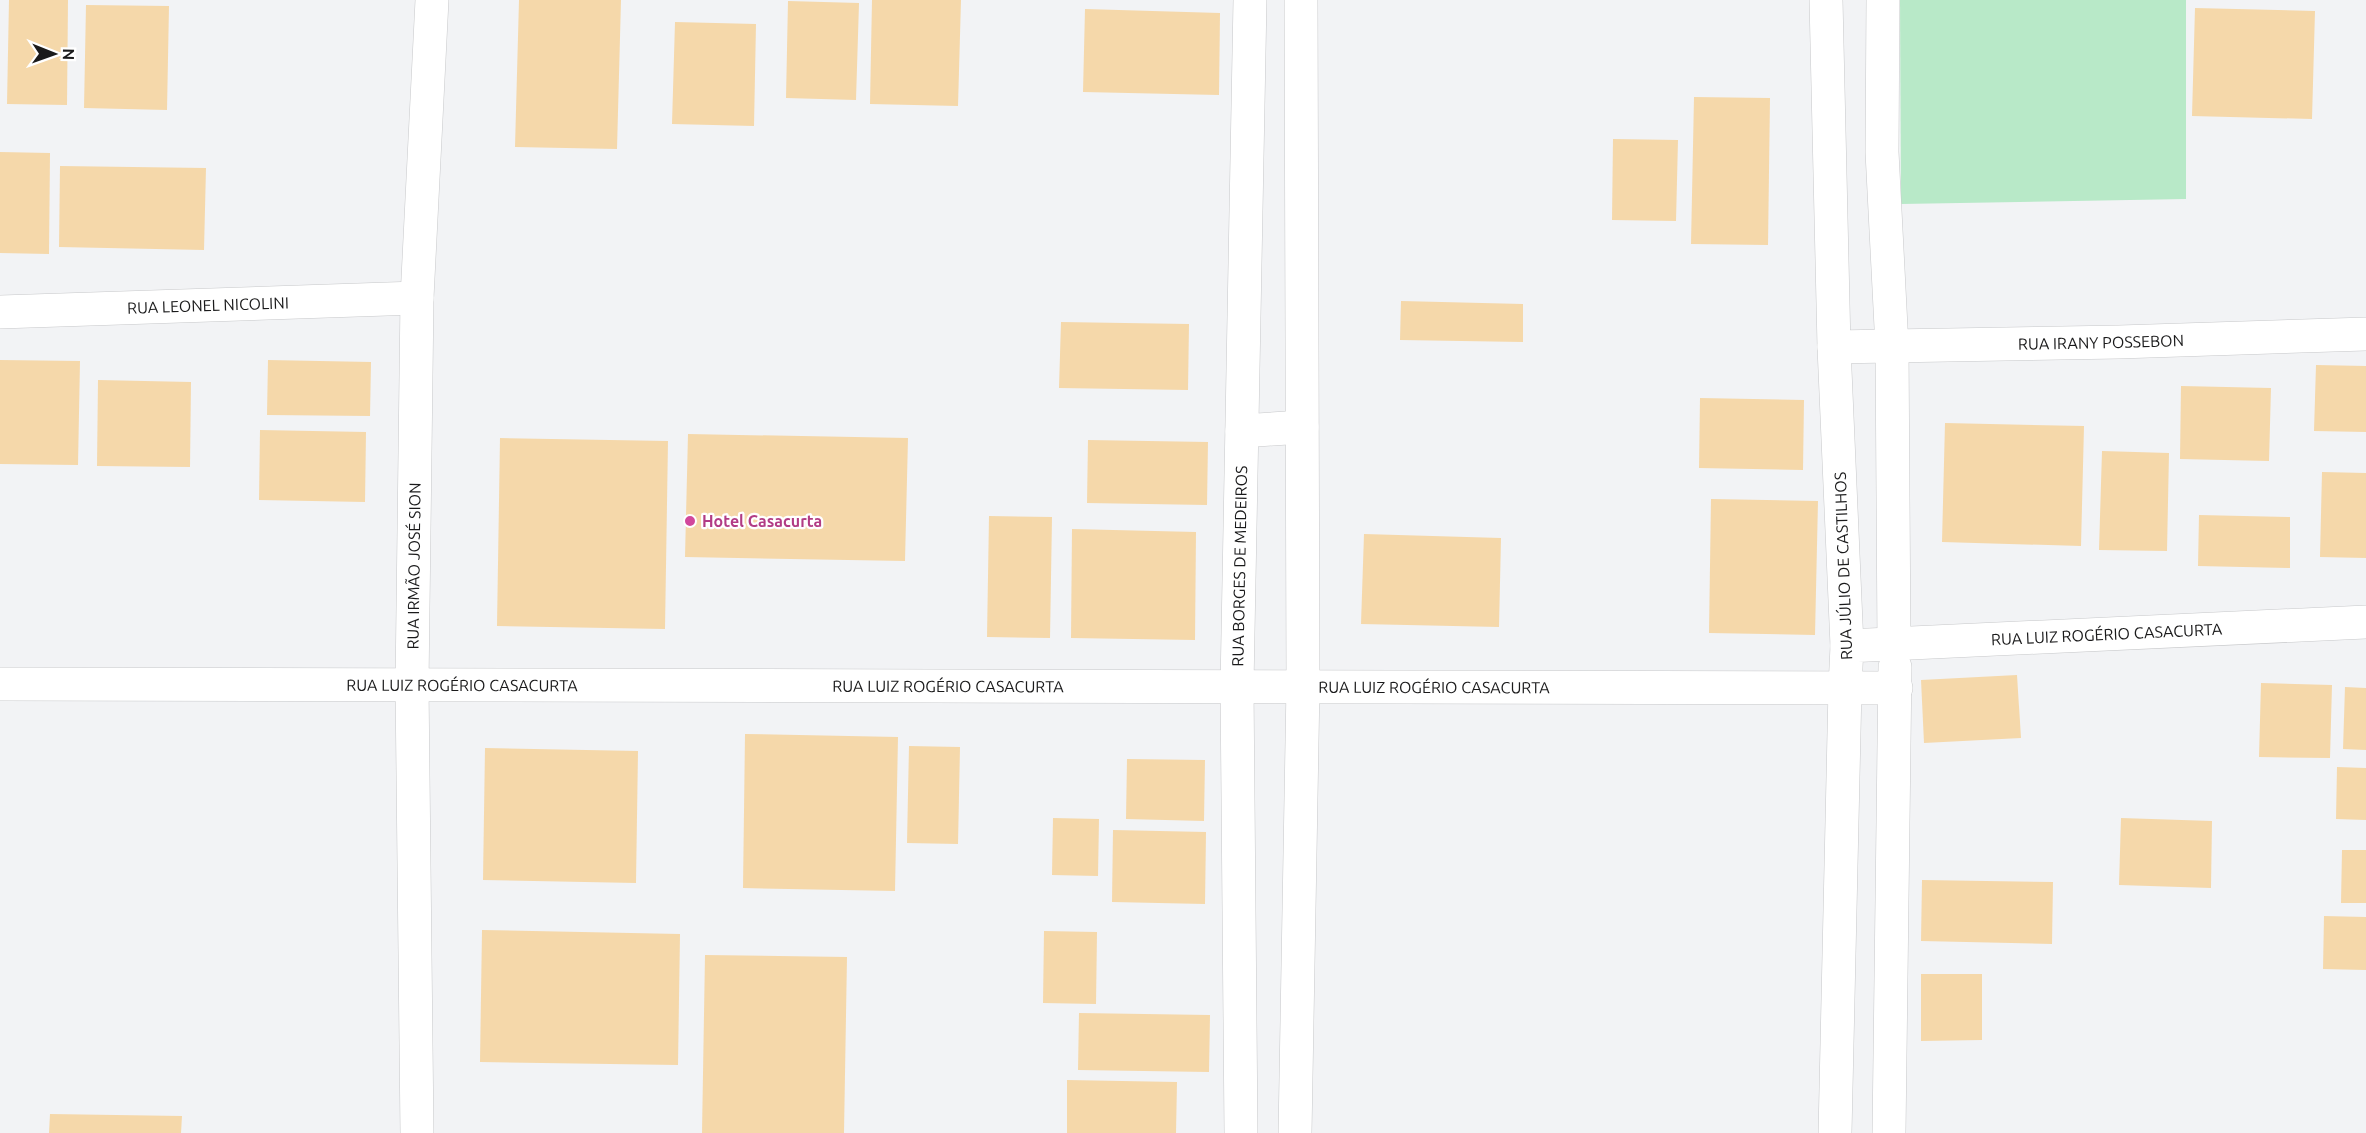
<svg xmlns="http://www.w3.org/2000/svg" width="2366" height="1133" viewBox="0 0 2366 1133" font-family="Ubuntu,sans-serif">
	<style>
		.green { fill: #b8e9c8 }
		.building { fill: #f5d8aa }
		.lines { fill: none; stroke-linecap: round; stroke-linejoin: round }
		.street-casing { stroke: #c7c8ca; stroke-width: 34 }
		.secondary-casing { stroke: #c7c8ca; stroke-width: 34 }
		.street { stroke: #fff; stroke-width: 33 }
		.secondary { stroke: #fff; stroke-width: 33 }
		.hotel-dot { fill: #d1479c; stroke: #fff; stroke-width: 2 }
		.labels { text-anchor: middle; stroke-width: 4.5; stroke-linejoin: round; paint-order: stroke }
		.street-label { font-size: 16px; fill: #1a1a1b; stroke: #fff }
		.hotel-label { font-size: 16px; font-weight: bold; fill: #b23c85; stroke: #fff; text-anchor: start }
	</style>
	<rect width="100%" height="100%" fill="#f2f3f5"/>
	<path class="green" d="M 1900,0 L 2186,0 L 2186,199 L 1901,204 Z"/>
	<g class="building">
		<path d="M 9,0 L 68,0 L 67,105 L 7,104 Z"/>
		<path d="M 519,0 L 621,0 L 617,149 L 515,147 Z"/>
		<path d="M 872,0 L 961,0 L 958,106 L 870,104 Z"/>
		<path d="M 788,1 L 859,3 L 856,100 L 786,98 Z"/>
		<path d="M 86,5 L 169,6 L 167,110 L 84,108 Z"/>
		<path d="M 2195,8 L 2315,11 L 2312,119 L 2192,116 Z"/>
		<path d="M 1085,9 L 1220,13 L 1219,95 L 1083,92 Z"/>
		<path d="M 675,22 L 756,24 L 754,126 L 672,124 Z"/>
		<path d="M 1694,97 L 1770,98 L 1768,245 L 1691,244 Z"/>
		<path d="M 1613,139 L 1678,140 L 1676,221 L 1612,220 Z"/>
		<path d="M 0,152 L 50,153 L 49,254 L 0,253 Z"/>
		<path d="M 60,166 L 206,168 L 204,250 L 59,247 Z"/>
		<path d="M 1401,301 L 1523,304 L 1523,342 L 1400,340 Z"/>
		<path d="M 1061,322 L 1189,324 L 1188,390 L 1059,388 Z"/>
		<path d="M 0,360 L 80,361 L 78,465 L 0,464 Z"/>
		<path d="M 268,360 L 371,362 L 370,416 L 267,415 Z"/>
		<path d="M 2316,365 L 2366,366 L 2366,432 L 2314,431 Z"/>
		<path d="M 98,380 L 191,382 L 190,467 L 97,466 Z"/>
		<path d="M 2181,386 L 2271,388 L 2269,461 L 2180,459 Z"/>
		<path d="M 1700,398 L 1804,400 L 1803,470 L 1699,468 Z"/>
		<path d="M 1945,423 L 2084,426 L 2081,546 L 1942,542 Z"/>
		<path d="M 260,430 L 366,432 L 365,502 L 259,500 Z"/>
		<path d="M 688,434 L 908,438 L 905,561 L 685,557 Z"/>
		<path d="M 500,438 L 668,441 L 665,629 L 497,626 Z"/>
		<path d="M 1088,440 L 1208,442 L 1207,505 L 1087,503 Z"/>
		<path d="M 2102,451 L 2169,453 L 2167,551 L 2099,550 Z"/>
		<path d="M 2322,472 L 2366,473 L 2366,558 L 2320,557 Z"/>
		<path d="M 1711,499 L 1818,501 L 1815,635 L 1709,633 Z"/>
		<path d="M 2199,515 L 2290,517 L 2290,568 L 2198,566 Z"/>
		<path d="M 989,516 L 1052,517 L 1050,638 L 987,637 Z"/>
		<path d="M 1072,529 L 1196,532 L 1195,640 L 1071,638 Z"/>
		<path d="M 1364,534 L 1501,538 L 1499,627 L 1361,624 Z"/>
		<path d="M 2017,675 L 2021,738 L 1924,743 L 1921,680 Z"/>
		<path d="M 2261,683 L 2332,685 L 2330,758 L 2259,757 Z"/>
		<path d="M 2345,687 L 2366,688 L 2366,750 L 2343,749 Z"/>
		<path d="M 745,734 L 898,737 L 895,891 L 743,888 Z"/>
		<path d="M 909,746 L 960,747 L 958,844 L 907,843 Z"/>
		<path d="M 485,748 L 638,751 L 636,883 L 483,880 Z"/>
		<path d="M 1127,759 L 1205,760 L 1204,821 L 1126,819 Z"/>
		<path d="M 2337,767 L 2366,768 L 2366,820 L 2336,819 Z"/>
		<path d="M 1053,818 L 1099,819 L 1098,876 L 1052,875 Z"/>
		<path d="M 2121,818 L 2212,821 L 2211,888 L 2119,885 Z"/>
		<path d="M 1113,830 L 1206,832 L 1205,904 L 1112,902 Z"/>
		<path d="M 2342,850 L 2366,850 L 2366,903 L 2341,903 Z"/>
		<path d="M 1922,880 L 2053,882 L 2052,944 L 1921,941 Z"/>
		<path d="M 2324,916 L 2366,917 L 2366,970 L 2323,969 Z"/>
		<path d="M 482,930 L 680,934 L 678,1065 L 480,1062 Z"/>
		<path d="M 1044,931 L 1097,932 L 1096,1004 L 1043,1003 Z"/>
		<path d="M 705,955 L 847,957 L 844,1133 L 702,1133 Z"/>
		<path d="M 1921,974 L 1982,974 L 1982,1040 L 1921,1041 Z"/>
		<path d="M 1079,1013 L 1210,1015 L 1209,1072 L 1078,1070 Z"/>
		<path d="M 1067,1080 L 1177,1082 L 1176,1133 L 1067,1133 Z"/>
		<path d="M 50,1114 L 182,1116 L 181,1133 L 49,1133 Z"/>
	</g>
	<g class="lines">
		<defs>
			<g id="street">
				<path d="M 1826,0 L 1834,347 L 1847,646"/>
				<path d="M 1883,0 L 1882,152 L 1892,347 L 1894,645"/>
				<path id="s1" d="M 0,312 L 417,298"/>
				<path id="s2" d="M 1834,347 L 2119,342 L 2366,334"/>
				<path d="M 1242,431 L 1302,427"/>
				<path id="s3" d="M 1241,1133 L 1237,686 L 1250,0"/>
				<path d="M 1295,1133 L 1303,686 L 1301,0"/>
			</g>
			<g id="secondary">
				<path id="s4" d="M 0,684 L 1896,688"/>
				<path id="s5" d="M 417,1133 L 412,685 L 417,298 L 432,0"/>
				<path id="s6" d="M 1835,1133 L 1845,688 L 1847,646 L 2366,622"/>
				<path d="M 1889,1133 L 1895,667"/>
			</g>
		</defs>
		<use href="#street" class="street-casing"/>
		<use href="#secondary" class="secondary-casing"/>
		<use href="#street" class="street"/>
		<use href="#secondary" class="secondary"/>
	</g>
	<circle class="hotel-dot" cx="690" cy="521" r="6"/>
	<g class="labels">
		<g class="street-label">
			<text dy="6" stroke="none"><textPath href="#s1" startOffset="208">RUA LEONEL NICOLINI</textPath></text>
			<text dy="6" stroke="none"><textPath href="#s2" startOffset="267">RUA IRANY POSSEBON</textPath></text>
			<text dy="6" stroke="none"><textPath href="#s5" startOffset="567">RUA IRMÃO JOSÉ SION</textPath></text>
			<text dy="6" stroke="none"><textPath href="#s3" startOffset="567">RUA BORGES DE MEDEIROS</textPath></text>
			<text transform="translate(1843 566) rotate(-92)" y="6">RUA JÚLIO DE CASTILHOS</text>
			<text dy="6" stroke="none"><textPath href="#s6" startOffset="747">RUA LUIZ ROGÉRIO CASACURTA</textPath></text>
			<text dy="6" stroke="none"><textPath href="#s4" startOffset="462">RUA LUIZ ROGÉRIO CASACURTA</textPath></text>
			<text dy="6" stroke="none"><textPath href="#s4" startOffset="948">RUA LUIZ ROGÉRIO CASACURTA</textPath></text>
			<text dy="6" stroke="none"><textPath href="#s4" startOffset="1434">RUA LUIZ ROGÉRIO CASACURTA</textPath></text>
		</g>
		<g class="hotel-label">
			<text x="702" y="527">Hotel Casacurta</text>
		</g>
	</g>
	<g transform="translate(54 54) rotate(91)" stroke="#ffffff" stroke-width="4.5" paint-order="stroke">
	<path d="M0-4.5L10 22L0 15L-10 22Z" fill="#1a1a1b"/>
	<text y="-9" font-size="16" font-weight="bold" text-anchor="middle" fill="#1a1a1b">N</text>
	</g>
</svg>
